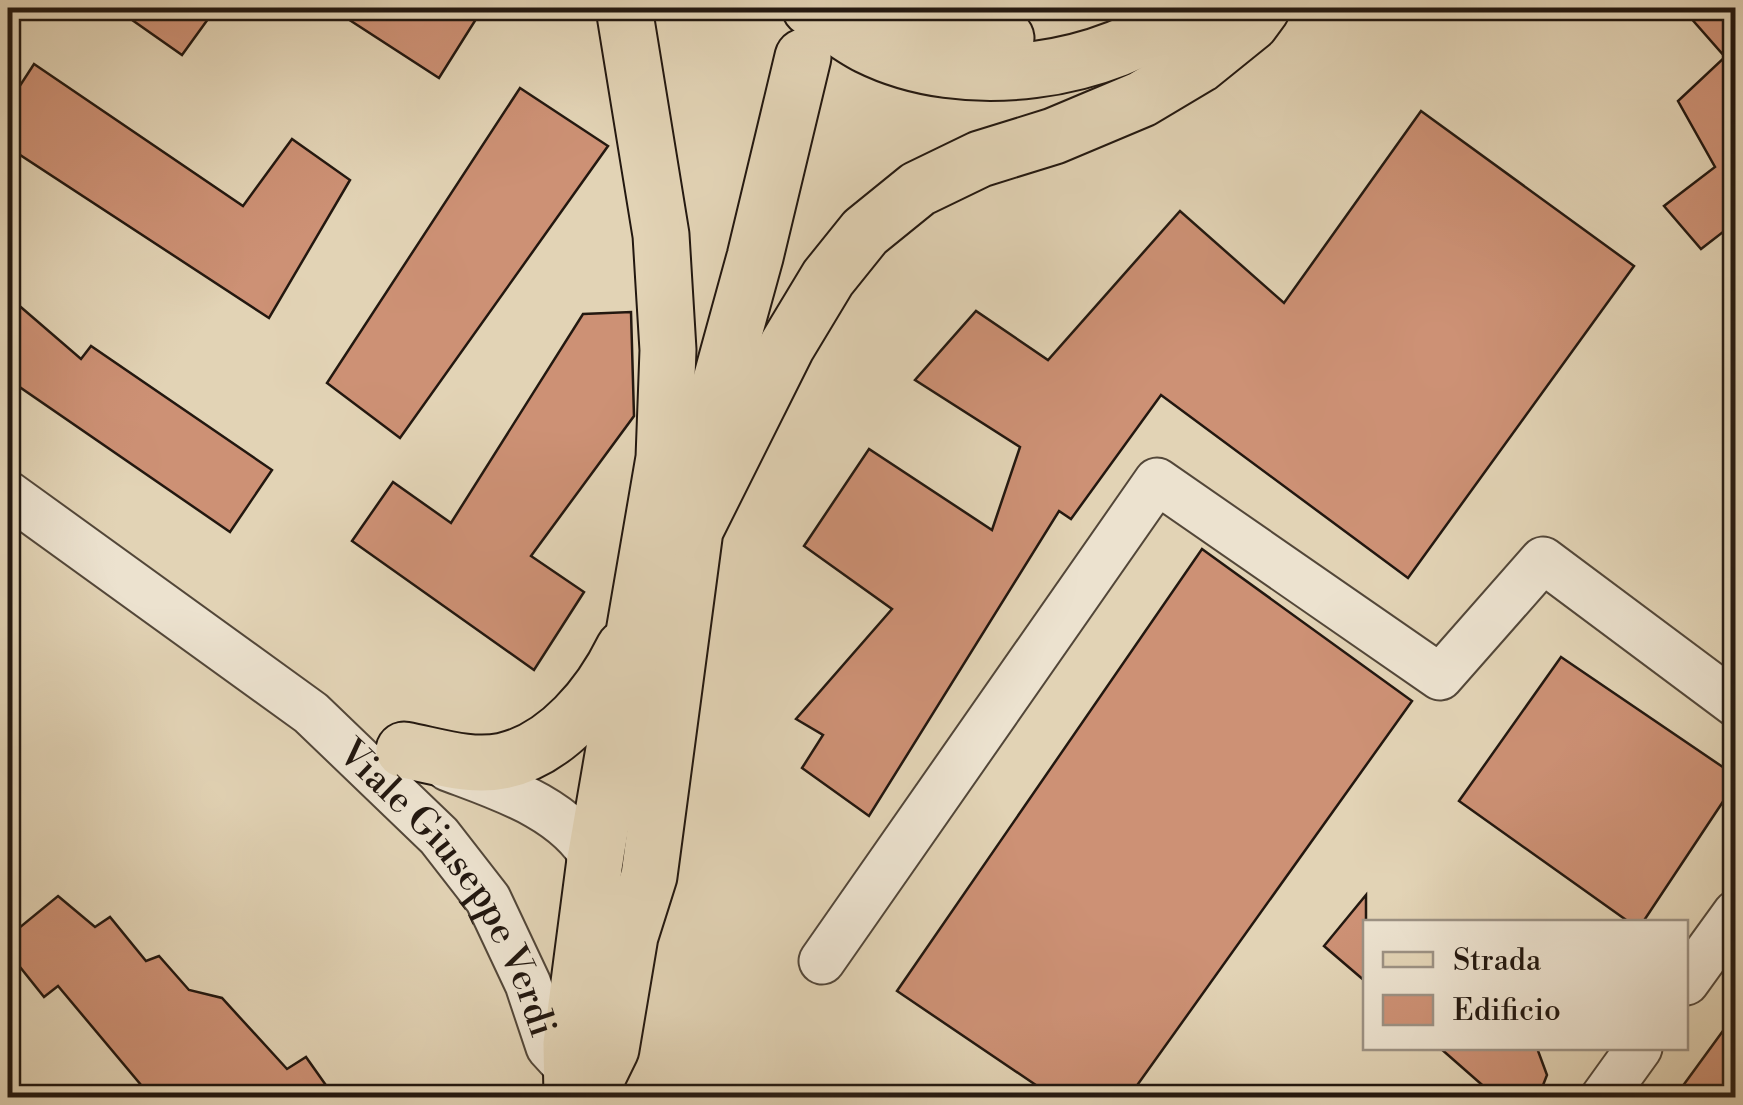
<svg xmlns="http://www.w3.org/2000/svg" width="1743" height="1105" viewBox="0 0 1743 1105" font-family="'Libre Bodoni',serif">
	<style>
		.building { fill: #cd9175; stroke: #231810; stroke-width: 2.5 }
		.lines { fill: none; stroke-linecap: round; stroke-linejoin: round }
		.minor-casing { stroke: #534739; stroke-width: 49 }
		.major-casing { stroke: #231810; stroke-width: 59 }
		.highway-casing { stroke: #231810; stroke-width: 59 }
		.minor { stroke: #ece2cf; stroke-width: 45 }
		.major { stroke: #e2d3b5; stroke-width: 55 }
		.highway { stroke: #e2d3b5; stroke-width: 55 }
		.labels { text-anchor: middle; stroke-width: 8; stroke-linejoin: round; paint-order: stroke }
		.street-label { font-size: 38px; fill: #231810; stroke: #ece2cf }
	</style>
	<rect width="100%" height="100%" fill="#e2d3b5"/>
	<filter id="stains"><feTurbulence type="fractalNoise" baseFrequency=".002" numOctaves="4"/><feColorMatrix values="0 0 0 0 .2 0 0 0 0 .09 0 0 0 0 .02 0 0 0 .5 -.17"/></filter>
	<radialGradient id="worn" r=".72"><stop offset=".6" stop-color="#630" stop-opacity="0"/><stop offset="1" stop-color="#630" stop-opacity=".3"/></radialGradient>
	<g class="building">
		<path d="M 115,8 L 216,8 L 182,55 Z"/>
		<path d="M 331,8 L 483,8 L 439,78 Z"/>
		<path d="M 1682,8 L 1736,8 L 1736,222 L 1701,249 L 1664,206 L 1715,167 L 1678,101 L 1725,57 Z"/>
		<path d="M 34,64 L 243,206 L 292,139 L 350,180 L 269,318 L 8,147 L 8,104 Z"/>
		<path d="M 520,88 L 608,146 L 400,438 L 327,383 Z"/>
		<path d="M 1421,111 L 1634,266 L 1408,578 L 1161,395 L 1071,519 L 1059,511 L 869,816 L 802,768 L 823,735 L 796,719 L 892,609 L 804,546 L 869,449 L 992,530 L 1020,447 L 915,380 L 976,311 L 1048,360 L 1180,211 L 1284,303 Z"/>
		<path d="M 8,296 L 81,359 L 91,346 L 272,470 L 230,532 L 8,379 Z"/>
		<path d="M 631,312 L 634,416 L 531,556 L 584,592 L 534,670 L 352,541 L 393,482 L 451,523 L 583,314 Z"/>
		<path d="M 1202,549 L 1412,701 L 1128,1098 L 1055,1098 L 897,991 Z"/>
		<path d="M 1561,657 L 1736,776 L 1736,782 L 1643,922 L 1629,922 L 1459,801 Z"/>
		<path d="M 1366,895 L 1366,982 L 1324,946 Z"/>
		<path d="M 58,896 L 95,927 L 110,917 L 146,961 L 159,956 L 189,990 L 222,998 L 287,1069 L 306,1057 L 335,1098 L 152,1098 L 58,986 L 44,997 L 8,952 L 8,937 Z"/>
		<path d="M 1736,1013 L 1736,1098 L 1674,1098 Z"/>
		<path d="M 1440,1048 L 1537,1048 L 1547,1075 L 1538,1098 L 1497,1098 Z"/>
	</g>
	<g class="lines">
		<defs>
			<g id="minor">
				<path id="s1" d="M 8,494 L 311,713 L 439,836 L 488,899 L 528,984 L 549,1047 L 571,1071"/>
				<path d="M 448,768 C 501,788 566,808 595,860"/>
				<path d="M 822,961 L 1157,481 L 1440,677 L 1543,560 L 1736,704"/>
				<path d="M 1686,982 L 1736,913"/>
				<path d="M 1603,1098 L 1639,1048"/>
			</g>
			<g id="major">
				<path d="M 572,1098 L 571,1044 L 595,860"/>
				<path d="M 587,1098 L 611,1049 L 630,936 L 649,876 L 695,530 L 787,346 L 828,278 L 865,232 L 918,189 L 980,159 L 1054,136 L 1142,99 L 1199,65 L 1251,23 L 1262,8"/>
			</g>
			<g id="highway">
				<path d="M 810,8 C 829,20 848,36 868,46 C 964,94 1106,74 1189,8"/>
				<path d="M 891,8 C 927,24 966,42 1006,38"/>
				<path d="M 695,530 L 704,442 L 755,257 L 803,57"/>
				<path d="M 404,750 C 436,756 471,768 503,761 C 558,749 601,695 624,648"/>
				<path d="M 595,860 L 664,458 L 668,350 L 661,235 L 624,8"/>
			</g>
		</defs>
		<use href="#minor" class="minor-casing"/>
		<use href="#major" class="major-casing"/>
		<use href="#highway" class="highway-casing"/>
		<use href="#minor" class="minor"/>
		<use href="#major" class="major"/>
		<use href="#highway" class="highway"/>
	</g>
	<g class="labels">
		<g class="street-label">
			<text dy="13" stroke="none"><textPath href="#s1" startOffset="600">Viale Giuseppe Verdi</textPath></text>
		</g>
	</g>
	<rect width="1743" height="1105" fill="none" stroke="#e2d3b5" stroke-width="40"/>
	<rect x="10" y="10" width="1723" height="1085" fill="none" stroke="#231810" stroke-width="5"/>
	<rect x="20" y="20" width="1703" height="1065" fill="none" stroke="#231810" stroke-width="2.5"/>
	<rect x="1363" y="920" width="325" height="130" fill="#ece2cf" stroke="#9c9183" stroke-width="2.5"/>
	<rect x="1383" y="952" width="50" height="15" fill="#e2d3b5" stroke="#9c9183" stroke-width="2.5"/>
	<text x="1453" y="970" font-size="30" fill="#231810">Strada</text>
	<rect x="1383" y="995" width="50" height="30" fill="#cd9175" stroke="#9c9183" stroke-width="2.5"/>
	<text x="1453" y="1020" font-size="30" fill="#231810">Edificio</text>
	<rect width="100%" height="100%" filter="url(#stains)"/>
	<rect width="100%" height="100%" fill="url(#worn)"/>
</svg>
